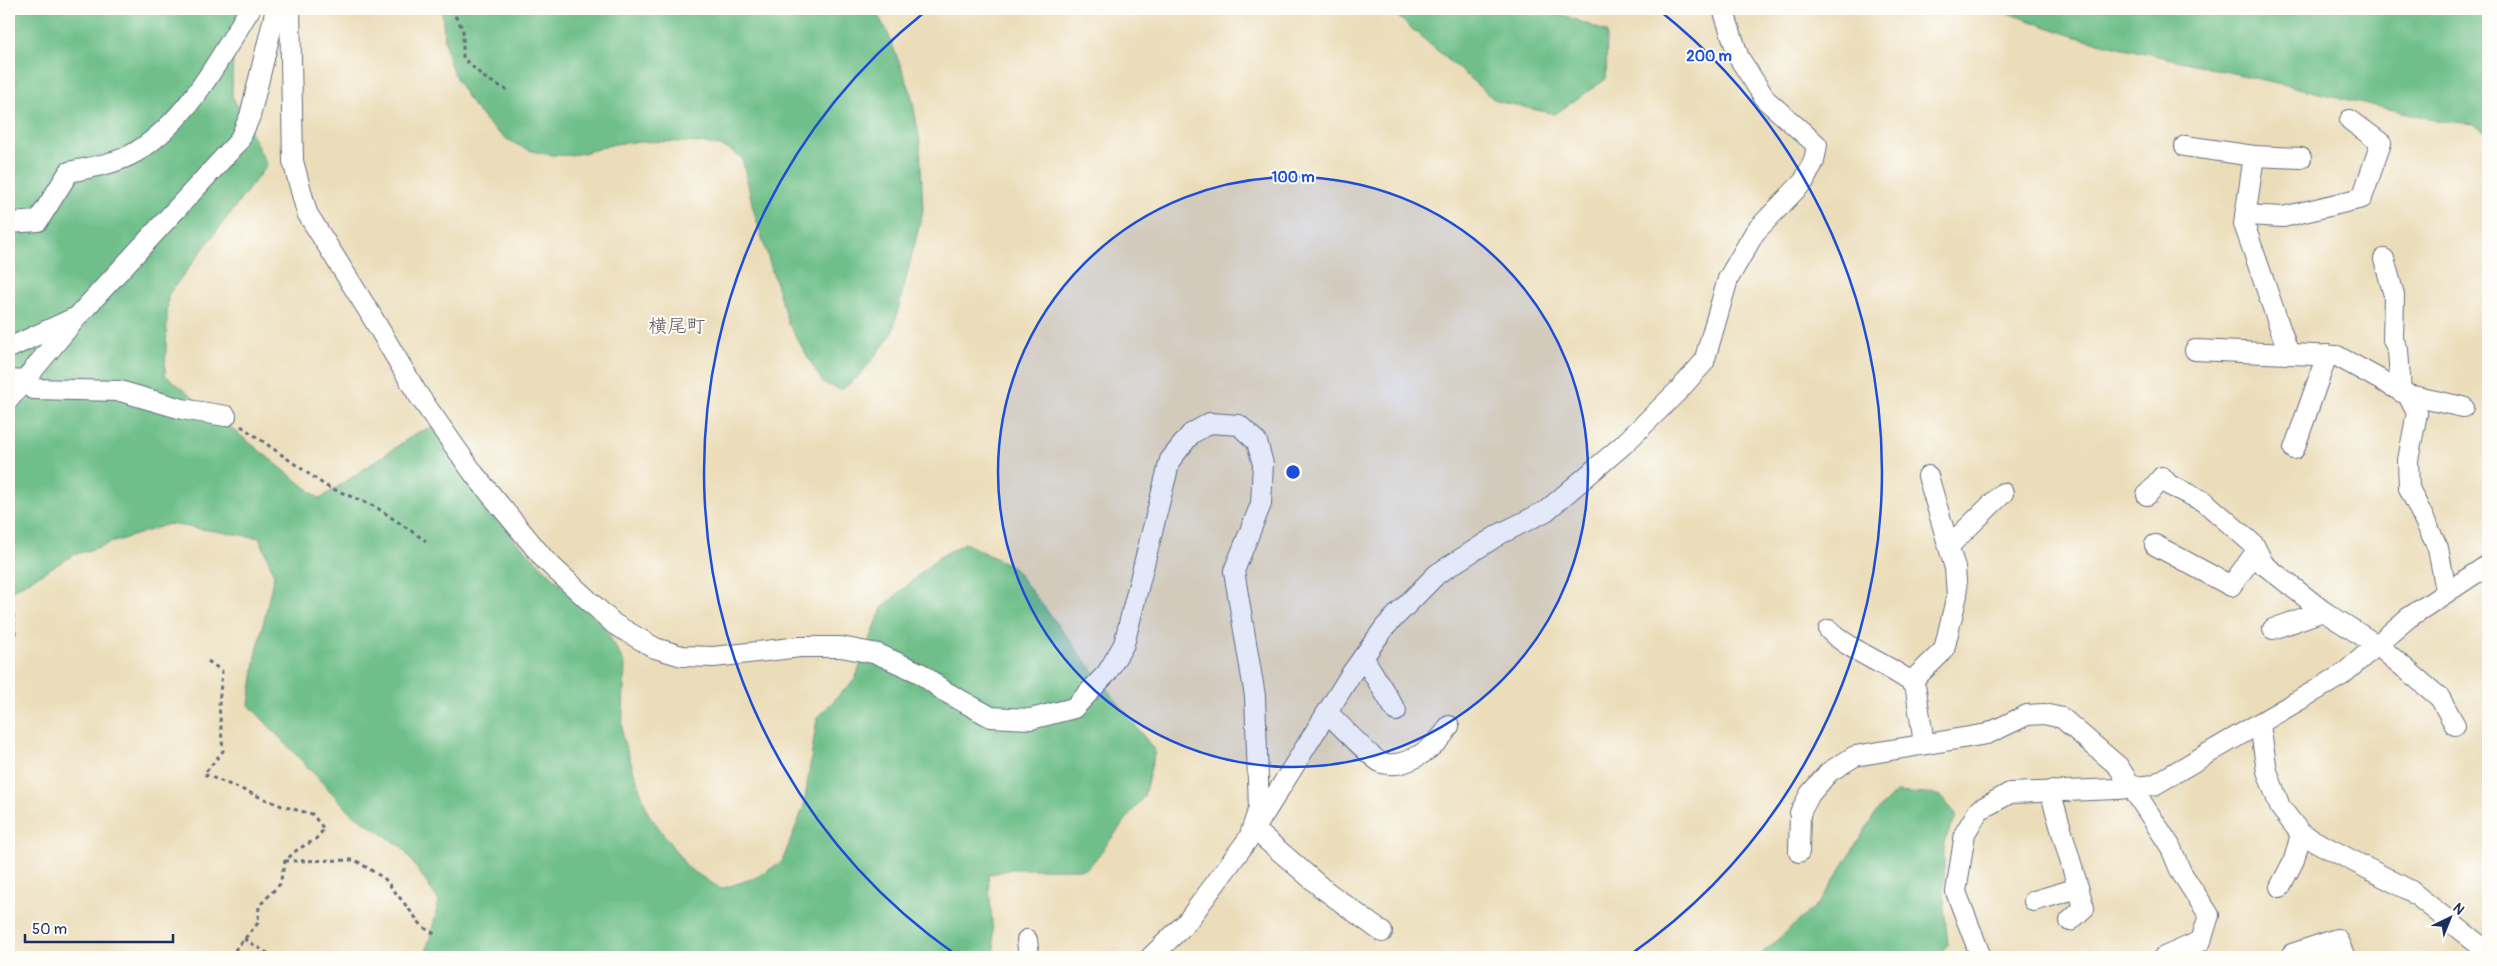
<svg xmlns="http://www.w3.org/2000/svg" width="2497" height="966" viewBox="0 0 2497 966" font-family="Pangolin,'Klee One',sans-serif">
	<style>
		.forest { fill: #70bf8a; stroke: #467774 }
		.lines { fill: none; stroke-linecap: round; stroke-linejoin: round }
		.minor-casing { stroke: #646c7e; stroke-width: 22 }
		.path { stroke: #646c7e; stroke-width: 3; stroke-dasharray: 4 4; stroke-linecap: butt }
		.minor { stroke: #fff; stroke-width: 20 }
		.ring { fill: none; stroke: #1d4ed8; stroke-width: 2.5 }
		.labels { text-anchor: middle; stroke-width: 4; stroke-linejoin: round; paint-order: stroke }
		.quarter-label { font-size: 19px; fill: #5f5462; stroke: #fdfcf7 }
		.centre { fill: #1d4ed8; stroke: #fdfcf7; stroke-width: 2.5 }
		.ring-label { font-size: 15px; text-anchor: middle; font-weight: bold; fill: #1d4ed8; stroke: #fdfcf7; stroke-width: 4; stroke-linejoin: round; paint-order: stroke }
	</style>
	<rect width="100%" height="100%" fill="#fdfcf7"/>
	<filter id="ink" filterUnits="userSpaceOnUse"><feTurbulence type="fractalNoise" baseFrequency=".02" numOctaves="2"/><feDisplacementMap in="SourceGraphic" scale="10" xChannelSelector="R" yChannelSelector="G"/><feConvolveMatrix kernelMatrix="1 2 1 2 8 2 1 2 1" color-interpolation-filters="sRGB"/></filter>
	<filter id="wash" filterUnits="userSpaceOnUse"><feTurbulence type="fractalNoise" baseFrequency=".0096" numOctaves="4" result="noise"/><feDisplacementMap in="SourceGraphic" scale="20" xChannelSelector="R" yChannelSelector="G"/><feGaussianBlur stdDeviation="1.12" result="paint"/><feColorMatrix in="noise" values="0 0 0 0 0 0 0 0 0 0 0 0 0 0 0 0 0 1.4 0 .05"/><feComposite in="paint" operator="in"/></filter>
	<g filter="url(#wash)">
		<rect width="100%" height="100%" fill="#ebddb9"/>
		<g class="forest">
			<path d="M 9,9 L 243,9 L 233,49 L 232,96 L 267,165 L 168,295 L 165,375 L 320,499 L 418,432 L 440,425 L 514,539 L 604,627 L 625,664 L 622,736 L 648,813 L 688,868 L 721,889 L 757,877 L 782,862 L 804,806 L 817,718 L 855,679 L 882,608 L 938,558 L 965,543 L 1013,567 L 1155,751 L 1144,796 L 1094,861 L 1086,869 L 1011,869 L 988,875 L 995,957 L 425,957 L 439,901 L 402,847 L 350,812 L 249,705 L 256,656 L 274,575 L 260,538 L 169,524 L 74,555 L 9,592 Z"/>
			<path d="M 442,9 L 875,9 L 888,34 L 911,92 L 920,142 L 923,211 L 892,334 L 860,375 L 841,390 L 823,383 L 788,323 L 753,208 L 742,158 C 737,155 731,150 726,148 C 707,140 645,141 623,143 C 610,144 596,150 583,153 C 542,162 504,145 479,113 C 449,75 445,56 442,9 Z"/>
			<path d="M 1389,9 L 1548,9 L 1607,32 L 1606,79 L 1555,114 L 1496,101 Z"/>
			<path d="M 1996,9 L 2488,9 L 2488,135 L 2474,124 L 2437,120 L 2076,37 Z"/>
			<path d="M 1896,792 L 1939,795 L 1957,815 L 1944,842 L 1944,906 L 1948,945 L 1935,957 L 1758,957 L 1820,902 L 1877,811 Z"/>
		</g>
	</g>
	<g filter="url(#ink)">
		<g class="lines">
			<defs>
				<g id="minor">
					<path d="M 290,9 L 293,161 L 307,213 L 368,310 L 417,393 L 474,474 L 545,560 L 614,624 L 655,648 L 682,656 L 714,657 L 800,647 L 841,647 L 878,654 L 920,673 L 944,691 L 991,717 L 1031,719 L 1074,708 L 1107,673 L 1124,644 L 1170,460 L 1191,434 L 1210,423 L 1239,425 L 1257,442 L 1263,464 L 1261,504 L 1234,571 L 1255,696 L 1259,808 L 1249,838"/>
					<path d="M 2185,146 L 2254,156"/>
					<path d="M 2245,215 L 2283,217 L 2362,198 L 2381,143 L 2350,120"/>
					<path d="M 9,223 L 38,221 L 69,172 C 92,167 116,164 136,152 C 188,120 219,59 250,9"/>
					<path d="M 2384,259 L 2394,295 L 2393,340 L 2398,350 L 2401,392"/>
					<path d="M 9,348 L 72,319"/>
					<path d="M 2195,350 L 2337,356 L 2408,395 L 2417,413 L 2408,460 L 2409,488 L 2438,548 L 2446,591"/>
					<path d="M 2289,354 L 2244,224 L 2254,156 L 2301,158"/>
					<path d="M 11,380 L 23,381 L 33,389 L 120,391 L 182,409 L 226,416"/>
					<path d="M 2408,395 L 2463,407"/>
					<path d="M 9,399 L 77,317 L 239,141 L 250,116 L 276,9"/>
					<path d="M 2294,449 L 2327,355"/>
					<path d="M 2147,495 L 2162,477 L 2169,485 L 2205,502 L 2254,545 L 2264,565"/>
					<path d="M 2155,545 L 2231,586 L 2253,556 L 2323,611"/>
					<path d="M 1949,546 L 2003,493"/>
					<path d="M 2273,629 L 2323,611 L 2377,645 L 2413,675 L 2440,698 L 2455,725"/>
					<path d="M 1829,630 C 1852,652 1885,663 1911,682"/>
					<path d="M 1363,657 L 1396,711"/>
					<path d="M 1328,713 C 1337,722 1373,760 1382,763 C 1406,770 1438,746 1449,726"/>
					<path d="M 2260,725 L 2267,771 L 2280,807 L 2301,834 L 2411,891 L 2488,952"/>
					<path d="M 1924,744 L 1916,690 L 1911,682 L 1944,650 L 1957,595 L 1955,568 L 1928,476"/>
					<path d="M 2050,791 L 2084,908 L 2070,921"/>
					<path d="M 1255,830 L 1322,888 L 1382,932"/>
					<path d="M 1799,852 L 1800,813 L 1810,794 L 1829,772 L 1855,756 L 1987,734 L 2027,715 L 2044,714 L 2062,718 L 2118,766 L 2170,846 L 2181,872 L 2209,915 L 2201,941 L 2164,957"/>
					<path d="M 2280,887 L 2294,860 L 2301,834"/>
					<path d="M 2034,901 L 2078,888"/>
					<path d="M 1027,940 L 1029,957"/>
					<path d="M 2292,954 L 2337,939 L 2345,957"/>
					<path d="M 1151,957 L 1186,923 L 1249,838 L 1351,674 L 1385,627 L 1437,574 L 1500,534 L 1546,511 L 1623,445 L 1679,390 L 1704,362 L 1728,279 L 1755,232 L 1804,181 L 1814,161 L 1817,145 L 1766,100 L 1739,58 L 1723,9"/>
					<path d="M 1981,957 L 1956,892 L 1965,833 L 1979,810 L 2010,793 L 2117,789 L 2154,785 L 2342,675 L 2408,618 L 2488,565"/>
				</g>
			</defs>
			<use href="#minor" class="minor-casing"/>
			<g class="path">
				<path d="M 451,9 L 463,29 L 463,58 L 485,78 L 507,90"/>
				<path d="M 241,426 L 326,486 L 376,507 L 426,541"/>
				<path d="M 9,600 L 12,603 L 15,633 L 9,650"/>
				<path d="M 208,661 L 222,671 L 219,705 L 223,751 L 204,774 L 282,806 L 312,814 L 324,829 L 315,840 L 298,849 L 285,861 L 280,884 L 259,906 L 258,923 L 235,950 L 223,957"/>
				<path d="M 285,861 L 355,860 L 385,879 L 423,927 L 438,936"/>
				<path d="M 244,939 L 274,957"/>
			</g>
			<use href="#minor" class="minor"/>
		</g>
	</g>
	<circle cx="1293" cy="472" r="295" fill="#1d4ed8" fill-opacity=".12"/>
	<g class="ring">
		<circle cx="1293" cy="472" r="295"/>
		<path d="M955 954A589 589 0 0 1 926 11M1660 11A589 589 0 0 1 1631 954"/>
	</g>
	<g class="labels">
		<g class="quarter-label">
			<text x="677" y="332">横尾町</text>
		</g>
	</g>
	<circle cx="1293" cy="472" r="8" class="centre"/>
	<g class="ring-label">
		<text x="1709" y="61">200 m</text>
		<text x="1293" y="182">100 m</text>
	</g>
	<rect width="2497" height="966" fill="none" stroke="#fdfcf7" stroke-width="30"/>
	<g transform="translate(2450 918) rotate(43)" stroke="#fdfcf7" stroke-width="4" paint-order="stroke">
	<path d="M0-4L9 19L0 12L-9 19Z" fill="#1b2f5e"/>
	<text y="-8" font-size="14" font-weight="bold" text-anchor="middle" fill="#1b2f5e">N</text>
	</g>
	<path d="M25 934v8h148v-8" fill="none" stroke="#1b2f5e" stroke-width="2.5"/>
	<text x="32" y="934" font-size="15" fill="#1b2f5e" stroke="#fdfcf7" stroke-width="4" paint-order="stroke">50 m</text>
</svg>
